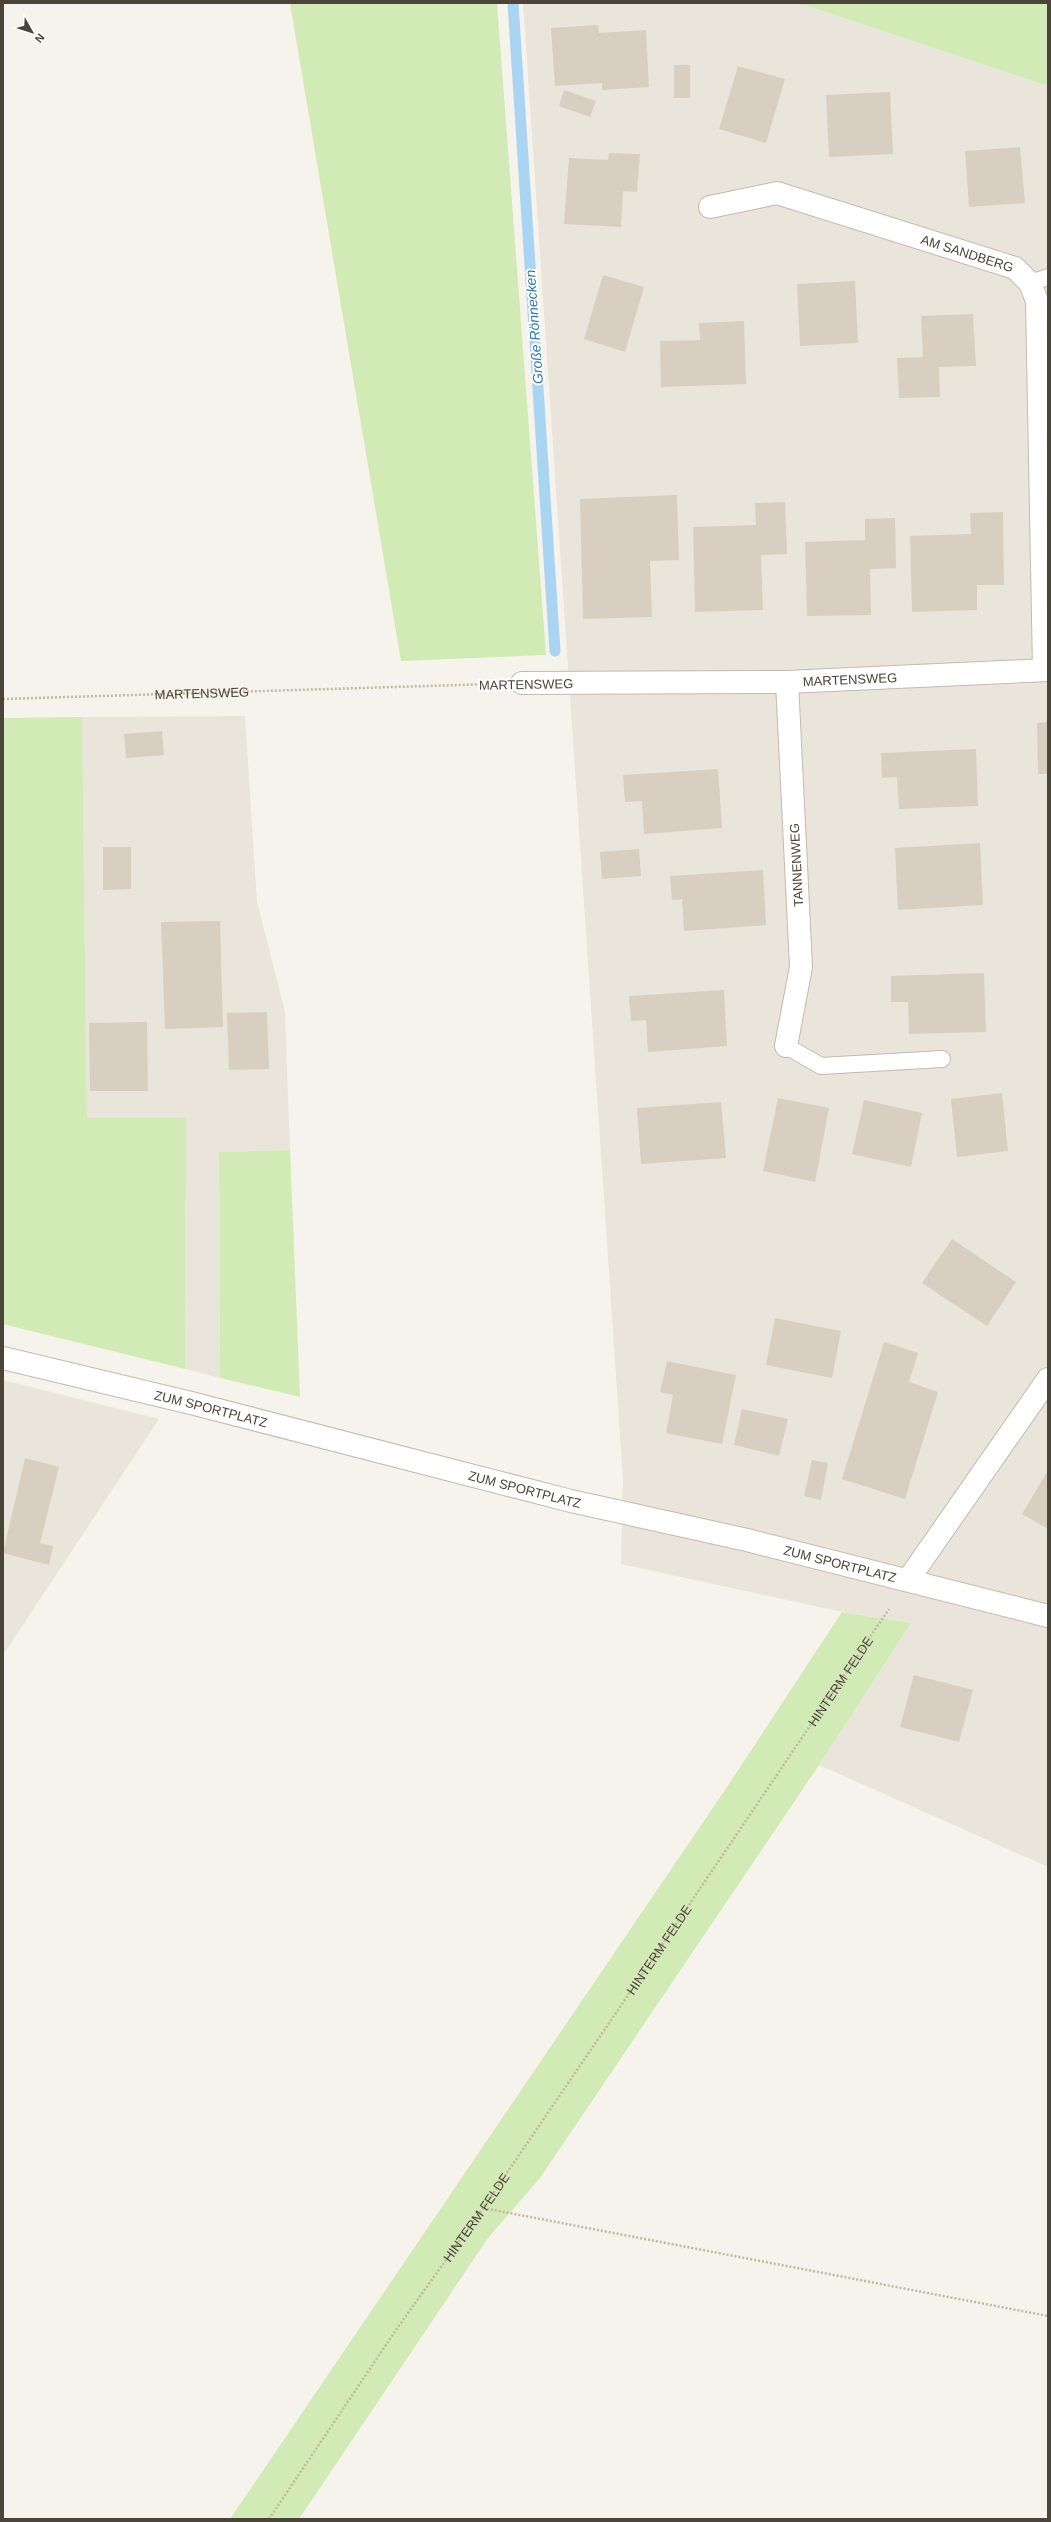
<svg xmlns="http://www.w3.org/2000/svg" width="1051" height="2522" viewBox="0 0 1051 2522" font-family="Arial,sans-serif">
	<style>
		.residential { fill: #eae5da }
		.green { fill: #d2eab5 }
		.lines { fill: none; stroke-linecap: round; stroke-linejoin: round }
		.stream { stroke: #a9d4f2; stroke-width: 11 }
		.building { fill: #d8cfc1 }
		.lane-casing { stroke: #c2bbae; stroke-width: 18 }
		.street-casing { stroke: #c2bbae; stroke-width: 24 }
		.path { stroke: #c4b79f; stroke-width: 2.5; stroke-dasharray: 2 2; stroke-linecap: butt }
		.lane { stroke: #fff; stroke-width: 16 }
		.street { stroke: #fff; stroke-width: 22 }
		.labels { text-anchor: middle; stroke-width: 4; stroke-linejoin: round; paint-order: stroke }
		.street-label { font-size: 13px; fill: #4b4439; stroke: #fff }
		.water-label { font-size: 14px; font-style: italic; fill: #2e7ab2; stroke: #fff }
	</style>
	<rect width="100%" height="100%" fill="#f6f3ec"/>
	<g class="residential">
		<path d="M 523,3 L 799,3 L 1048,86 L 1048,1867 L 819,1765 L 911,1623 L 842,1612 L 621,1564 L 623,1479 Z"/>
		<path d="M 245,716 L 257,902 L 285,1012 L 290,1150 L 219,1152 L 220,1378 L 185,1369 L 186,1118 L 87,1118 L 82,717 Z"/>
		<path d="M 3,1380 L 159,1419 L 3,1655 Z"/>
	</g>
	<g class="green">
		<path d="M 290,3 L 497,3 L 546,655 L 401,661 Z"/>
		<path d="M 799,3 L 1048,3 L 1048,86 Z"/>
		<path d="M 82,717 L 87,1118 L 186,1118 L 185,1369 L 3,1324 L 3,718 Z"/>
		<path d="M 290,1150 L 300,1397 L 220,1378 L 219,1152 Z"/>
		<path d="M 842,1612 L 911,1623 L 819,1765 L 540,2178 L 488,2238 L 299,2519 L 230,2519 L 729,1784 Z"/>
	</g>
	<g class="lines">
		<path class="stream" d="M 513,3 L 555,651"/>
	</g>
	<g class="building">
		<path d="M 598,25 L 599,33 L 646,30 L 649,87 L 602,90 L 602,83 L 555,86 L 551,28 Z"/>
		<rect x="674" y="65" width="16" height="33"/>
		<path d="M 738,66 L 785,79 L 766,143 L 719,129 Z"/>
		<path d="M 564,90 L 596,101 L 590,117 L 559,106 Z"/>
		<path d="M 890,92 L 893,154 L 829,157 L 826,95 Z"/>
		<path d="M 1020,147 L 1025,203 L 969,207 L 965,151 Z"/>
		<path d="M 609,153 L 640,154 L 637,192 L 623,191 L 621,227 L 564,224 L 569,158 L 608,160 Z"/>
		<path d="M 603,275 L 644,287 L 625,352 L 584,339 Z"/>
		<path d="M 855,281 L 858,343 L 800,346 L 797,284 Z"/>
		<path d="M 973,314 L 976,366 L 939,367 L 940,397 L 899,398 L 897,358 L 923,357 L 921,316 Z"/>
		<path d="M 744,321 L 746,384 L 661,387 L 660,341 L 700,340 L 699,323 Z"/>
		<path d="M 677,495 L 679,560 L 650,561 L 652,617 L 583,619 L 580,499 Z"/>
		<path d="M 785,502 L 787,554 L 761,555 L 763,610 L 695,612 L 693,527 L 756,525 L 755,503 Z"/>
		<path d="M 1003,512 L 1004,585 L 977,585 L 977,610 L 912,612 L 910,536 L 971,534 L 970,513 Z"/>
		<path d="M 895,518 L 896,568 L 870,569 L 871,615 L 807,616 L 805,542 L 865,540 L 865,519 Z"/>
		<path d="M 1048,722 L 1048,774 L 1038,774 L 1037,723 Z"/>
		<path d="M 162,731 L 164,755 L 126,758 L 124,734 Z"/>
		<path d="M 976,749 L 978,806 L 899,809 L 897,777 L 882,778 L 881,753 Z"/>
		<path d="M 718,769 L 722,828 L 644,834 L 642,801 L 625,802 L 623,775 Z"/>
		<path d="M 980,843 L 983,905 L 898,910 L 895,848 Z"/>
		<path d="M 103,847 L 131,847 L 131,889 L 103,890 Z"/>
		<path d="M 639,849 L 641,876 L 602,879 L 600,852 Z"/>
		<path d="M 763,870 L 766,925 L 684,931 L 682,899 L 672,900 L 670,876 Z"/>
		<path d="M 220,921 L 223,1027 L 165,1029 L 161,922 Z"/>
		<path d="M 984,973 L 986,1032 L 909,1034 L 908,1002 L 891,1002 L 891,976 Z"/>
		<path d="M 724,990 L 727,1046 L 648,1052 L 646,1020 L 631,1021 L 629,996 Z"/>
		<path d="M 267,1012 L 269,1069 L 229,1070 L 227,1013 Z"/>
		<path d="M 147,1022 L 148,1091 L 90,1091 L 89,1023 Z"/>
		<path d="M 1002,1093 L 1008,1151 L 957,1157 L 951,1099 Z"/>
		<path d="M 778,1098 L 829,1108 L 815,1182 L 763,1171 Z"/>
		<path d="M 864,1100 L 922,1113 L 911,1167 L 852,1154 Z"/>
		<path d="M 721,1102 L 726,1158 L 641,1164 L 637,1108 Z"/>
		<path d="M 952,1239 L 1016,1282 L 987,1326 L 922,1283 Z"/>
		<path d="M 775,1318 L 841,1331 L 832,1378 L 766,1365 Z"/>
		<path d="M 884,1342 L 918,1353 L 909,1382 L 938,1392 L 905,1499 L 842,1479 Z"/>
		<path d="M 667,1361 L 736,1375 L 722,1444 L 666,1433 L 673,1395 L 660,1392 Z"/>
		<path d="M 742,1409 L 788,1419 L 779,1456 L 734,1445 Z"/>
		<path d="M 25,1458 L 59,1467 L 40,1543 L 53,1546 L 49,1565 L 3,1553 Z"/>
		<path d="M 812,1460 L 828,1463 L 821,1500 L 804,1496 Z"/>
		<path d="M 1047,1472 L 1048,1472 L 1048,1529 L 1022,1514 Z"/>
		<path d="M 914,1675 L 973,1690 L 959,1742 L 900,1727 Z"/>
	</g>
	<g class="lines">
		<defs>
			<g id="lane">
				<path d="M 1030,283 L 1048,277"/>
				<path d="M 786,1046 L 821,1066 L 942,1059"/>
			</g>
			<g id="street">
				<path id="s3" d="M 710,207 L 777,193 L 1015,268 L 1030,283 L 1037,301 L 1044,670"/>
				<path id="s4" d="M 522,683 L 787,682 L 1048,670"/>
				<path d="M 786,1046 L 801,967 L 787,682"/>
				<path id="s5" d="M 3,1358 L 191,1403 L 571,1501 L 747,1540 L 1048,1616"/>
				<path d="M 908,1580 L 1048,1379"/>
			</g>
		</defs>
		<use href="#lane" class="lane-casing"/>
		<use href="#street" class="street-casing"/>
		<g class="path">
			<path id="s1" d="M 3,699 L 492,684"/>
			<path d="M 483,2208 L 1048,2316"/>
			<path id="s2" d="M 269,2519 L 396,2330 L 483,2208 L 620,2007 L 889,1609"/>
		</g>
		<use href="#lane" class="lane"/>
		<use href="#street" class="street"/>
	</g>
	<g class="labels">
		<g class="street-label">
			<text dy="5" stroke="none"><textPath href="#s3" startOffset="268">AM SANDBERG</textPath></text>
			<text dy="5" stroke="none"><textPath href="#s4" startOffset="328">MARTENSWEG</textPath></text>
			<text transform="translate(526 684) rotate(-1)" y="5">MARTENSWEG</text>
			<text dy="5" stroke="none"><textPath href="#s1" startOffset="199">MARTENSWEG</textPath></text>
			<text transform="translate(796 865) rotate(-93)" y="5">TANNENWEG</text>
			<text dy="5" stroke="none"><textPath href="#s5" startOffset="214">ZUM SPORTPLATZ</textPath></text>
			<text dy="5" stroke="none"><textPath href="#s5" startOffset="538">ZUM SPORTPLATZ</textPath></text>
			<text dy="5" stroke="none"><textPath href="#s5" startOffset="862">ZUM SPORTPLATZ</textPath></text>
			<text dy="5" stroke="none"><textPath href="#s2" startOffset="1014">HINTERM FELDE</textPath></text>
			<text dy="5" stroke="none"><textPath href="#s2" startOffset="690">HINTERM FELDE</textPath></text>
			<text dy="5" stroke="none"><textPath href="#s2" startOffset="366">HINTERM FELDE</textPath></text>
		</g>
		<g class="water-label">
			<text transform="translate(534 327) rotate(-94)" y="5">Große Rönnecken</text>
		</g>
	</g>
	<rect width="1051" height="2522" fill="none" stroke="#4b4439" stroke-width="8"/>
	<g transform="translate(32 32) rotate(129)" stroke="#ffffff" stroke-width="3" paint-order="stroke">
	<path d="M0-3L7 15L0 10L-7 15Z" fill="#4b4439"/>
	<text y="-6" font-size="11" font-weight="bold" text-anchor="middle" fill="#4b4439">N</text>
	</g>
</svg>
